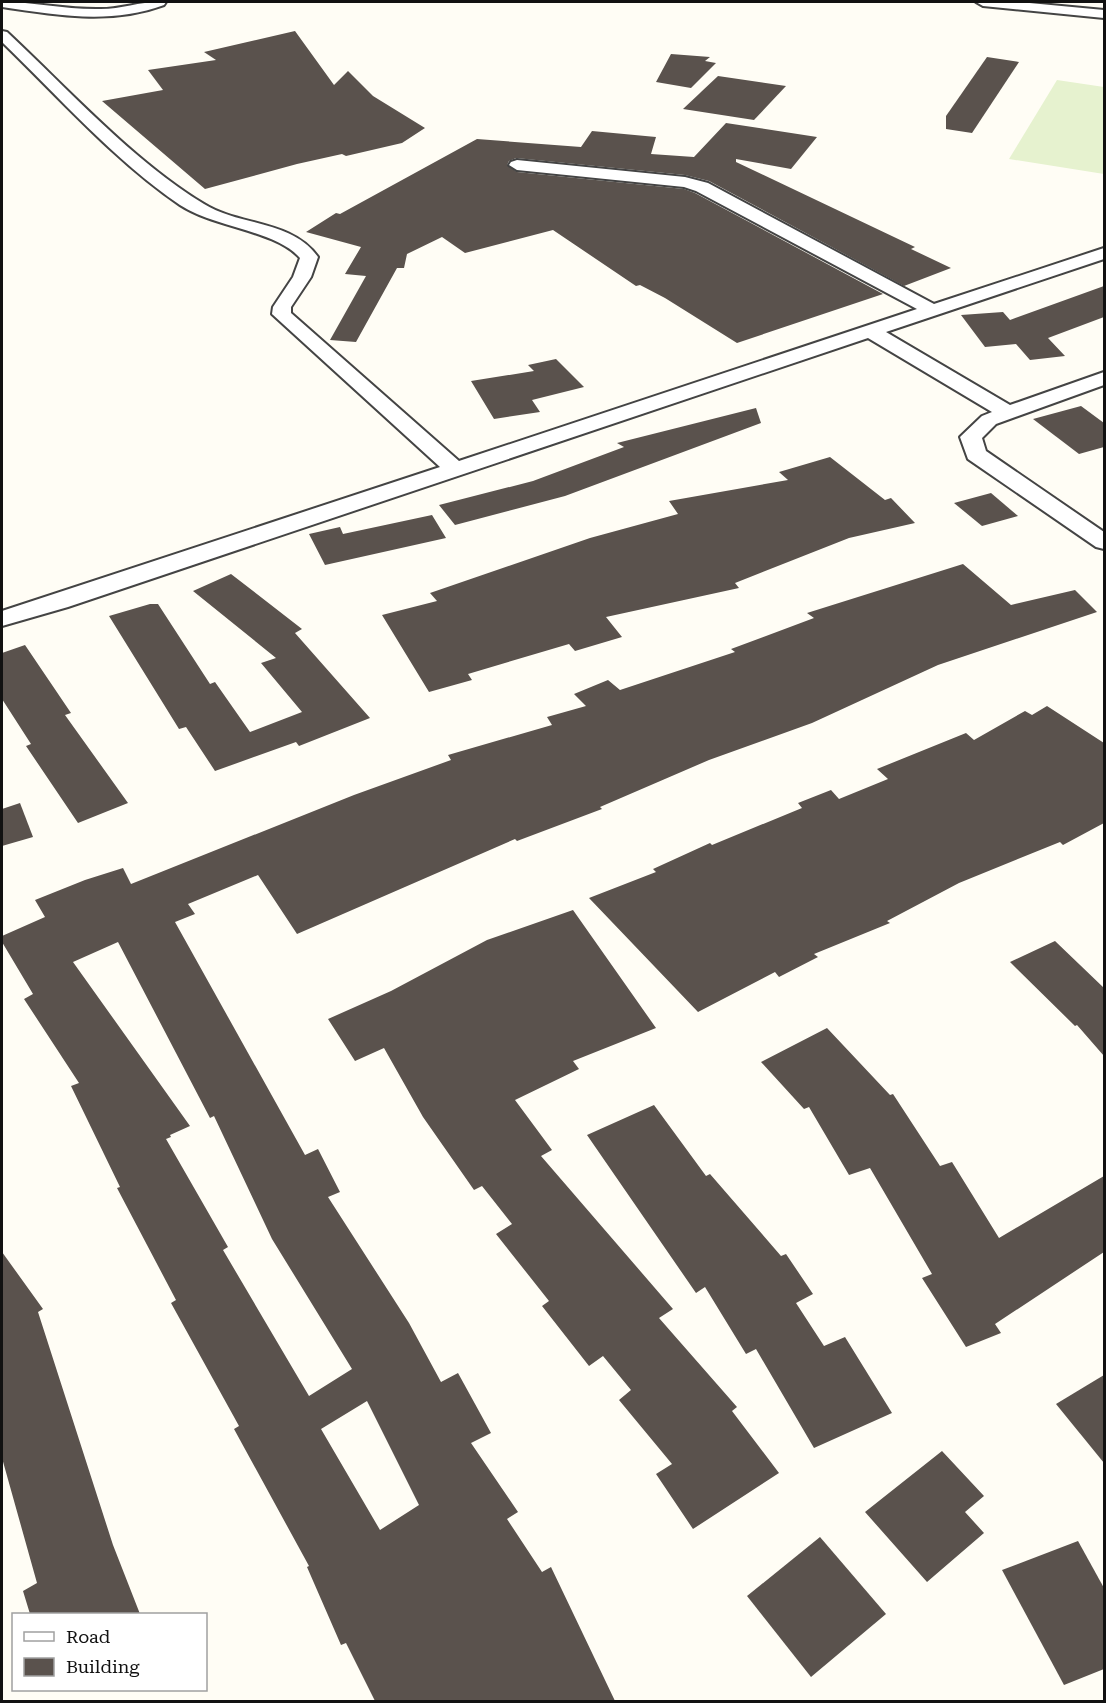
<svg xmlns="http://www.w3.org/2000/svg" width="1106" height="1703" viewBox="0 0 1106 1703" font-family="'Roboto Serif',serif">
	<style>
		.pitch { fill: #e6f2cf }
		.building { fill: #5a524d; fill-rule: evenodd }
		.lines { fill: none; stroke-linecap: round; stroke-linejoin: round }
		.street-casing { stroke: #444; stroke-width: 4 }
		.street { fill: #fff; fill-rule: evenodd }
	</style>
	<rect width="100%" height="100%" fill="#fffdf5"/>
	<path class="pitch" d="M 1057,80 L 1104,87 L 1104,174 L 1009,159 Z"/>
	<g class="building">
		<path d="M 295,31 L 334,85 L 348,71 L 373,96 L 425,128 L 402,143 L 346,156 L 342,154 L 297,164 L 205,189 L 102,101 L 163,90 L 148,70 L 216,60 L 204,52 Z"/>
		<path d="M 671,54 L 710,57 L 705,61 L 716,63 L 691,88 L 656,82 Z"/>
		<path d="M 987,57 L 1019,62 L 972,133 L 946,129 L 946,116 Z"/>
		<path d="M 718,76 L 786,86 L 754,120 L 683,109 Z"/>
		<path d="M 726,123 L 817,137 L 791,169 L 736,159 L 736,162 L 915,247 L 911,249 L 951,268 L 904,286 L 709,181 L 685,175 L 516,158 L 509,161 L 507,165 L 517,172 L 684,189 L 695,193 L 883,294 L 737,343 L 665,298 L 640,285 L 636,286 L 553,230 L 465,253 L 442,237 L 407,254 L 404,268 L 397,268 L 356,342 L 330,340 L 366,276 L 345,274 L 361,247 L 306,232 L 336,213 L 340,214 L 477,139 L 581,147 L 592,131 L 656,137 L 651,154 L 694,157 Z"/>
		<path d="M 1104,286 L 1104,317 L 1048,338 L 1065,356 L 1030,360 L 1016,344 L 985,347 L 961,315 L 1003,312 L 1010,320 Z"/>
		<path d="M 556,359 L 584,387 L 532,400 L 540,412 L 494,419 L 471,381 L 534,371 L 528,365 Z"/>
		<path d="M 1081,406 L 1104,423 L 1104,447 L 1079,454 L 1033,419 Z"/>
		<path d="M 756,408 L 761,423 L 565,496 L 455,525 L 439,505 L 533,481 L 624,447 L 617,443 Z"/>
		<path d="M 830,457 L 885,500 L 891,498 L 915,523 L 849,538 L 735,583 L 739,588 L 606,617 L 622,637 L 575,651 L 569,644 L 468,674 L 472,680 L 429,692 L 382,615 L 437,601 L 430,593 L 590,538 L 678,514 L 669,501 L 788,480 L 779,472 Z"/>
		<path d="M 991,493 L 1018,516 L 982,526 L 954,503 Z"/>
		<path d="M 432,515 L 446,538 L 325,565 L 309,534 L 340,527 L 343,534 Z"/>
		<path d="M 963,564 L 1011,605 L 1075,590 L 1097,612 L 938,665 L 812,723 L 709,760 L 600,807 L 602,809 L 517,841 L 515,839 L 297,934 L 258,875 L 188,904 L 195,914 L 175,922 L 305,1155 L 318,1149 L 340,1192 L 328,1197 L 409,1323 L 441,1382 L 458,1373 L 491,1433 L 471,1443 L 518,1512 L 507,1519 L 542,1572 L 551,1567 L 615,1701 L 375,1701 L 346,1643 L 341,1645 L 307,1567 L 309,1566 L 234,1429 L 239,1426 L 171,1303 L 176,1300 L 117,1188 L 120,1187 L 71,1086 L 79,1083 L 24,999 L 33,994 L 2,942 L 2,936 L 45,917 L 35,900 L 85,880 L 123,868 L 131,884 L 354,795 L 451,760 L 448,755 L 552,725 L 547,717 L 586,706 L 574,694 L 608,680 L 620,690 L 735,652 L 731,649 L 814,618 L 807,613 ZM 118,942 L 210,1118 L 214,1116 L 272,1239 L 352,1369 L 309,1396 L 223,1250 L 228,1247 L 166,1139 L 171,1137 L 170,1135 L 190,1126 L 73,962 ZM 367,1401 L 419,1505 L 380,1530 L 321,1429 Z"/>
		<path d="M 231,574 L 302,629 L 295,633 L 370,718 L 299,746 L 296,742 L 215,771 L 186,727 L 179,729 L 109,616 L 150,604 L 158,604 L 210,684 L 215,682 L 250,732 L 302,712 L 261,663 L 276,658 L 193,591 Z"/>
		<path d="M 25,645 L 71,713 L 65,715 L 128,803 L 78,823 L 26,746 L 31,744 L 2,699 L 2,653 Z"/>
		<path d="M 1047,706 L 1104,743 L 1104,823 L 1063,845 L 1060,842 L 959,883 L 887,921 L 890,923 L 814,954 L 818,957 L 779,977 L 775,972 L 698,1012 L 589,898 L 656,872 L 653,869 L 710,843 L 712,845 L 802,808 L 798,803 L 831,790 L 839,799 L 888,779 L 877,769 L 966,733 L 974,740 L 1025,711 L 1032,715 Z"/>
		<path d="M 20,803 L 33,837 L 2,846 L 2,809 Z"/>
		<path d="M 573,910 L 656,1028 L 573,1061 L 579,1069 L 515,1100 L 552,1150 L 541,1156 L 673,1309 L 659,1318 L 737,1407 L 732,1411 L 779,1473 L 693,1529 L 656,1474 L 672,1464 L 619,1400 L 631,1390 L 603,1356 L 589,1366 L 542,1306 L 549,1301 L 496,1234 L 512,1224 L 482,1186 L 474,1190 L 423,1117 L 384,1048 L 355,1061 L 328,1019 L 391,991 L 487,940 Z"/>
		<path d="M 1055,941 L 1104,988 L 1104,1056 L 1077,1025 L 1075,1026 L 1010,962 Z"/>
		<path d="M 827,1028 L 890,1095 L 893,1094 L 940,1166 L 952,1162 L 999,1238 L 1104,1176 L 1104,1252 L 995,1324 L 1001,1333 L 966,1347 L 922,1278 L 932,1274 L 870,1168 L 849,1175 L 809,1107 L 804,1109 L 761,1062 Z"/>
		<path d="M 654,1105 L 706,1176 L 710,1174 L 781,1256 L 786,1254 L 813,1294 L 796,1303 L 824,1346 L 845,1337 L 892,1413 L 814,1448 L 756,1349 L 746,1354 L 705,1287 L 696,1293 L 587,1135 Z"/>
		<path d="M 2,1252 L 43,1309 L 38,1312 L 113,1545 L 140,1614 L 30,1614 L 23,1591 L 37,1583 L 2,1458 Z"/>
		<path d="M 1104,1375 L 1104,1463 L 1056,1404 Z"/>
		<path d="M 942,1451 L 984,1496 L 965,1512 L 984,1533 L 927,1582 L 865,1512 Z"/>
		<path d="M 820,1537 L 886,1614 L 811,1677 L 747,1596 Z"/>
		<path d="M 1078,1541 L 1104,1588 L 1104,1669 L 1064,1685 L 1002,1570 Z"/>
	</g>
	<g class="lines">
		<defs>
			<g id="street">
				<path d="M 2,2 C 35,2 67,10 101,9 C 123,9 144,0 166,2 L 164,5 C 110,25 57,15 2,7 Z"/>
				<path d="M 976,2 L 1019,2 L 1104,10 L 1104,18 L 983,6 Z"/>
				<path d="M 2,31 L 7,32 C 67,88 134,162 204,204 C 239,226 292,220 318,257 L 311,277 L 291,307 L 291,313 L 459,461 L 917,309 L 696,191 L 684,187 L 517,170 L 509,165 L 511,162 L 517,160 L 685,177 L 708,183 L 934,304 L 1104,248 L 1104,259 L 886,332 L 1010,405 L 1104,372 L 1104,385 L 996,424 L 982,438 L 986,451 L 1104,532 L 1104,549 L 1096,547 L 968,459 L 960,437 L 982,416 L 992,412 L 868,338 L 68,607 L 2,626 L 2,611 L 440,467 L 272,314 L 273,307 L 293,277 L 300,258 C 275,230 215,228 180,205 C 115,161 58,96 2,42 Z"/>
			</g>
		</defs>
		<use href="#street" class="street-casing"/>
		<use href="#street" class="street"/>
	</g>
	<rect width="1106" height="1703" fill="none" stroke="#111111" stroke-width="6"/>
	<rect x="12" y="1613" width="195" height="78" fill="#ffffff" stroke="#a0a0a0" stroke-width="1.5"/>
	<rect x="24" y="1632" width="30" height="9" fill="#ffffff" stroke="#a0a0a0" stroke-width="1.5"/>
	<text x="66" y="1643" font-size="18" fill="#111111">Road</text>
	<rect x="24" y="1658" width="30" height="18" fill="#5a524d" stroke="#a0a0a0" stroke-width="1.5"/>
	<text x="66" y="1673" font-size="18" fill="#111111">Building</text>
</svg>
